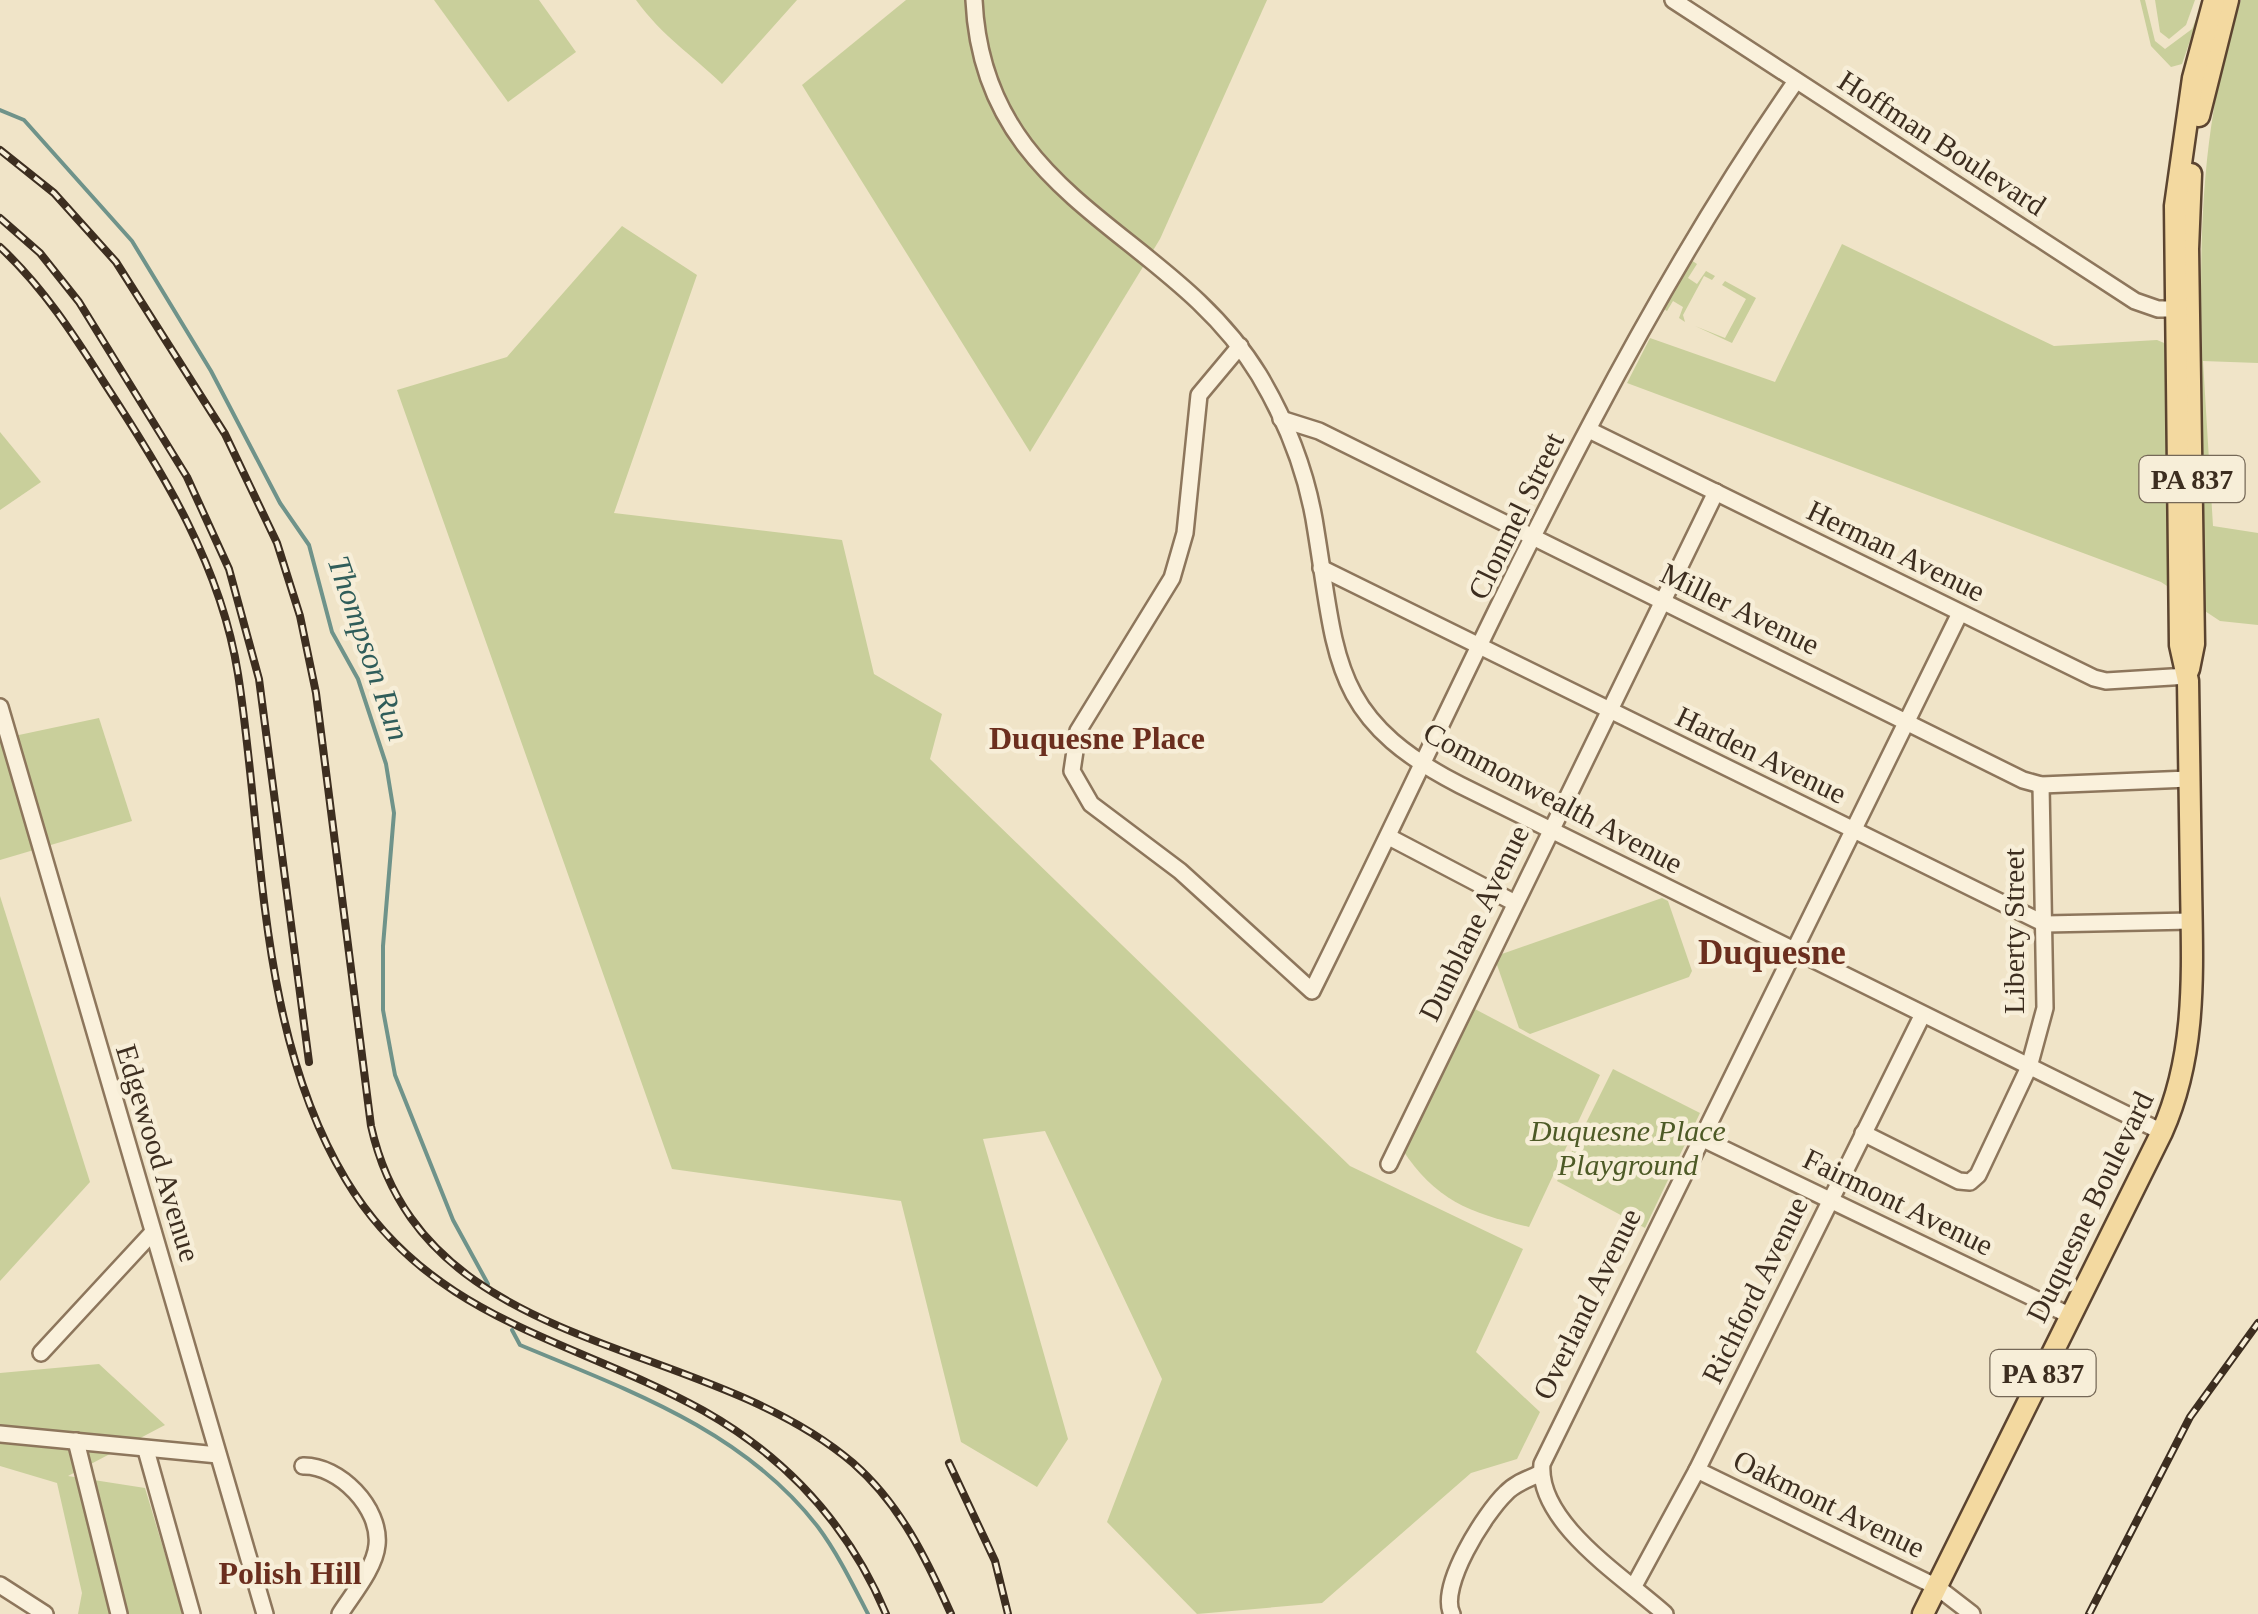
<svg xmlns="http://www.w3.org/2000/svg" width="2258" height="1614" viewBox="0 0 2258 1614" font-family="Georgia,serif">
	<style>
		.green { fill: #c9cf9b }
		.lines { fill: none; stroke-linecap: round; stroke-linejoin: round }
		.stream { stroke: #6f938a; stroke-width: 4 }
		.minor-casing { stroke: #8d765c; stroke-width: 20 }
		.major-casing { stroke: #5b4430; stroke-width: 25 }
		.minor { stroke: #faf1dc; stroke-width: 15 }
		.major { stroke: #f3d9a0; stroke-width: 20 }
		.rail-casing { stroke: #3d2e20; stroke-width: 8 }
		.rail { stroke: #f7eed8; stroke-width: 4; stroke-dasharray: 11; stroke-linecap: butt }
		.labels { text-anchor: middle; stroke-width: 9; stroke-linejoin: round; paint-order: stroke }
		.shield { fill: #f7eed8; stroke: #756857; stroke-width: 2.5 }
		.shield-label { font-size: 28px; font-weight: bold; fill: #3d2e20 }
		.street-label { font-size: 30px; fill: #3d2e20; stroke: #f7eed8 }
		.park-label { font-size: 30px; font-style: italic; fill: #4d5a26; stroke: #f7eed8 }
		.water-label { font-size: 32px; font-style: italic; fill: #2f5d5a; stroke: #f7eed8 }
		.neighbourhood-label { font-size: 32px; font-weight: bold; fill: #6b2e1e; stroke: #f7eed8 }
		.quarter-label { font-size: 35px; font-weight: bold; fill: #6b2e1e; stroke: #f7eed8 }
	</style>
	<rect width="100%" height="100%" fill="#f0e4c8"/>
	<g class="green">
		<path d="M 434,0 L 539,0 L 576,52 L 508,102 Z"/>
		<path d="M 636,0 L 797,0 L 722,84 C 690,53 663,37 636,0 Z"/>
		<path d="M 906,0 L 1267,0 L 1160,239 L 1030,452 L 802,85 Z"/>
		<path d="M 2140,0 L 2145,0 L 2155,41 L 2165,49 L 2192,29 L 2204,0 L 2182,64 L 2171,67 L 2151,46 Z"/>
		<path d="M 2155,0 L 2195,0 L 2186,25 L 2169,39 L 2160,32 Z"/>
		<path d="M 2241,0 L 2258,0 L 2258,363 L 2203,361 L 2213,526 L 2258,533 L 2258,625 L 2220,621 L 2161,582 L 1627,383 L 1650,338 L 1775,382 L 1842,244 L 2054,346 L 2157,340 L 2202,359 C 2199,237 2201,117 2241,0 Z"/>
		<path d="M 622,226 L 697,275 L 614,513 L 842,540 L 874,674 L 942,714 L 930,759 L 1350,1166 L 1523,1249 L 1476,1352 L 1540,1412 L 1517,1459 L 1471,1473 L 1322,1603 L 1197,1614 L 1107,1522 L 1162,1379 L 1045,1131 L 983,1139 L 1068,1439 L 1037,1487 L 961,1442 L 901,1201 L 672,1169 L 397,390 L 507,357 Z"/>
		<path d="M 1691,260 L 1697,264 L 1688,278 L 1697,284 L 1706,271 L 1715,276 L 1712,280 L 1704,276 L 1683,315 L 1685,322 L 1679,318 L 1683,307 L 1673,301 L 1667,311 L 1662,308 Z"/>
		<path d="M 1725,281 L 1756,298 L 1732,343 L 1695,326 L 1725,338 L 1746,299 L 1722,285 Z"/>
		<path d="M 0,432 L 41,482 L 0,510 Z"/>
		<path d="M 99,718 L 132,821 L 0,860 L 0,739 Z"/>
		<path d="M 0,896 L 90,1182 L 0,1281 Z"/>
		<path d="M 1662,898 L 1668,901 L 1692,971 L 1689,977 L 1530,1034 L 1519,1028 L 1496,962 L 1499,955 Z"/>
		<path d="M 1473,1008 L 1600,1075 L 1529,1227 C 1470,1213 1436,1201 1402,1149 Z"/>
		<path d="M 1613,1069 L 1700,1113 L 1645,1228 L 1557,1181 Z"/>
		<path d="M 99,1364 L 165,1425 L 68,1476 L 145,1488 L 183,1614 L 78,1614 L 82,1593 L 57,1483 L 0,1466 L 0,1373 Z"/>
	</g>
	<g class="lines">
		<g class="stream">
			<path d="M 0,110 L 24,120 L 132,241 L 211,371 L 280,503 L 309,545 L 332,632 L 358,679 L 386,764 L 394,813 L 383,946 L 383,1010 L 395,1075 L 453,1220 L 488,1284"/>
			<path d="M 512,1330 L 520,1345 C 628,1390 743,1430 818,1527 C 838,1554 853,1585 868,1614"/>
		</g>
		<defs>
			<g id="minor">
				<path d="M 974,0 C 983,202 1170,229 1259,375 C 1287,422 1308,476 1316,531 C 1337,659 1331,719 1460,785 L 2162,1132"/>
				<path d="M 1673,0 L 2135,301 L 2158,309 L 2183,309"/>
				<path d="M 1240,346 L 1199,395 L 1185,533 L 1172,578 L 1078,731 L 1072,771 L 1091,804 L 1180,871 L 1312,991 C 1465,684 1600,363 1796,81"/>
				<path d="M 1281,419 L 1319,431 L 2023,780 L 2041,785 L 2189,779"/>
				<path d="M 1589,430 L 2094,678 L 2106,681 L 2188,676"/>
				<path d="M 1321,568 L 2045,924 L 2191,921"/>
				<path d="M 0,707 L 265,1614"/>
				<path d="M 1389,837 L 1515,903"/>
				<path d="M 1863,1133 L 1959,1181 L 1970,1182 L 1978,1175 L 2029,1067 L 2045,1008 L 2041,785"/>
				<path d="M 1701,1138 L 2071,1316"/>
				<path d="M 1389,1164 L 1716,492"/>
				<path d="M 41,1353 L 153,1232"/>
				<path d="M 0,1434 L 218,1455"/>
				<path d="M 76,1441 L 119,1614"/>
				<path d="M 146,1450 L 192,1614"/>
				<path d="M 303,1466 C 339,1465 381,1508 377,1545 C 375,1568 352,1595 340,1614"/>
				<path d="M 1697,1470 L 1937,1587 L 1972,1614"/>
				<path d="M 0,1585 L 45,1614"/>
				<path d="M 1634,1586 L 1697,1470 L 1922,1016"/>
				<path d="M 1452,1614 C 1438,1587 1485,1513 1506,1493 C 1515,1483 1529,1479 1541,1473"/>
				<path d="M 1665,1614 C 1624,1577 1537,1523 1542,1464 L 1960,613"/>
			</g>
			<g id="major">
				<path d="M 2199,116 L 2228,0"/>
				<path d="M 2189,669 L 2194,644 L 2188,249 L 2191,174"/>
				<path d="M 1923,1614 L 2162,1132 C 2198,1051 2192,968 2191,881 C 2190,815 2189,748 2188,681 L 2180,645 L 2175,206 L 2193,78 L 2214,0"/>
			</g>
		</defs>
		<use href="#minor" class="minor-casing"/>
		<use href="#major" class="major-casing"/>
		<use href="#minor" class="minor"/>
		<use href="#major" class="major"/>
		<defs>
			<g id="rail">
				<path d="M 0,150 L 54,193 L 116,262 L 225,434 L 277,543 L 300,616 L 316,693 L 371,1126 C 423,1358 701,1333 853,1463 C 900,1504 926,1558 951,1614"/>
				<path d="M 0,218 L 40,253 L 79,302 L 187,477 L 229,569 L 259,679 L 309,1062"/>
				<path d="M 0,247 C 43,287 74,335 105,384 C 164,474 221,566 238,674 C 264,841 257,1032 346,1180 C 431,1321 572,1338 704,1411 C 787,1458 849,1526 886,1614"/>
				<path d="M 949,1463 L 995,1561 L 1008,1614"/>
				<path d="M 2089,1614 L 2190,1417 L 2258,1323"/>
			</g>
		</defs>
		<use href="#rail" class="rail-casing"/>
		<use href="#rail" class="rail"/>
	</g>
	<g class="labels">
		<g class="shield">
			<rect x="2139.5" y="456" width="105" height="46" rx="8"/>
			<rect x="1990.5" y="1350" width="105" height="46" rx="8"/>
		</g>
		<g class="shield-label">
			<text x="2192" y="489">PA 837</text>
			<text x="2043" y="1383">PA 837</text>
		</g>
		<g class="street-label">
			<text transform="translate(1942 143) rotate(33)" y="10">Hoffman Boulevard</text>
			<text transform="translate(1516 516) rotate(-64)" y="10">Clonmel Street</text>
			<text transform="translate(1896 551) rotate(26)" y="10">Herman Avenue</text>
			<text transform="translate(1740 609) rotate(26)" y="10">Miller Avenue</text>
			<text transform="translate(1761 755) rotate(26)" y="10">Harden Avenue</text>
			<text transform="translate(1553 798) rotate(28)" y="10">Commonwealth Avenue</text>
			<text transform="translate(1474 923) rotate(-64)" y="10">Dunblane Avenue</text>
			<text transform="translate(2014 931) rotate(-90)" y="10">Liberty Street</text>
			<text transform="translate(158 1153) rotate(73)" y="10">Edgewood Avenue</text>
			<text transform="translate(1898 1202) rotate(26)" y="10">Fairmont Avenue</text>
			<text transform="translate(2090 1207) rotate(-64)" y="10">Duquesne Boulevard</text>
			<text transform="translate(1755 1290) rotate(-64)" y="10">Richford Avenue</text>
			<text transform="translate(1587 1304) rotate(-64)" y="10">Overland Avenue</text>
			<text transform="translate(1829 1504) rotate(26)" y="10">Oakmont Avenue</text>
		</g>
		<g class="park-label">
			<text x="1628" y="1141">Duquesne Place<tspan x="1628" dy="34">Playground</tspan></text>
		</g>
		<g class="water-label">
			<text transform="translate(369 648) rotate(71)" y="11">Thompson Run</text>
		</g>
		<g class="neighbourhood-label">
			<text x="1097" y="749">Duquesne Place</text>
			<text x="290" y="1584">Polish Hill</text>
		</g>
		<g class="quarter-label">
			<text x="1772" y="964">Duquesne</text>
		</g>
	</g>
</svg>
